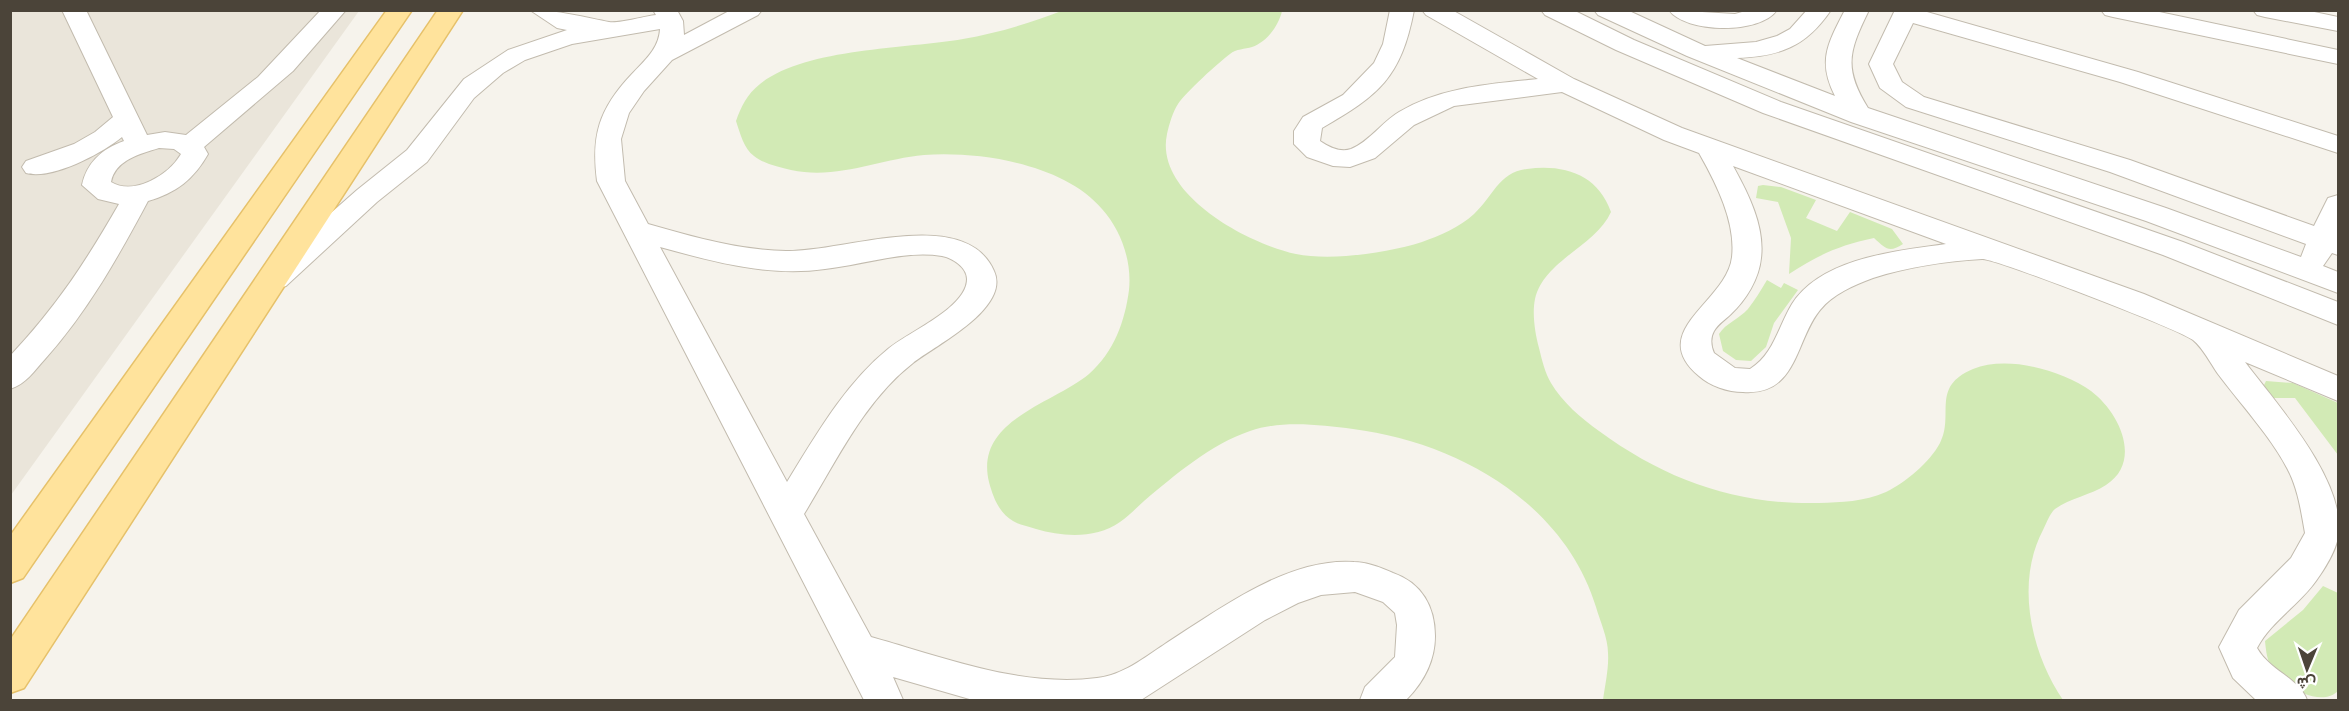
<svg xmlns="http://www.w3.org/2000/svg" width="2349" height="711" viewBox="0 0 2349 711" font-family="Roboto,Vazirmatn,sans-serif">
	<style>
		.residential { fill: #eae5da }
		.green { fill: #d2eab5 }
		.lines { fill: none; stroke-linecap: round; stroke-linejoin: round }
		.minor-casing { stroke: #c2bbae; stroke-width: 2 }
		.major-casing { stroke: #e6c16a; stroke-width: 3 }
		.minor { fill: #fff; fill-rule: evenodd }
		.major { fill: #ffe39c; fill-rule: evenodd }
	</style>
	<rect width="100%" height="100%" fill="#f6f3ec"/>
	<path class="residential" d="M 11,11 L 359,11 L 11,495 Z"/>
	<g class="green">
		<path d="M 1064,10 L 1282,11 C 1279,25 1267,42 1252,47 C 1245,49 1236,49 1230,54 C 1219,62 1185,93 1178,104 C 1173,111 1169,125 1167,134 C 1154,194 1248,244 1296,254 C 1331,261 1388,253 1422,242 C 1439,236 1460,227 1474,214 C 1492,198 1499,172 1527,169 C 1565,164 1598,175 1611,212 C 1596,246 1544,260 1535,299 C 1532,314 1535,333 1539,348 C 1542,360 1545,373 1551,383 C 1562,402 1582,419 1599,431 C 1666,480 1736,505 1819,503 C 1841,502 1864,502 1886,492 C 1905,483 1930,462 1940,443 C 1955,415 1930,387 1973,369 C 2007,355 2062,370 2091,391 C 2119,412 2143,461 2106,485 C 2091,495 2070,498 2055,509 C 2050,513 2046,524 2043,530 C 2015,583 2031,653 2063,700 L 1603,700 C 1605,685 1609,668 1608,653 C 1608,638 1600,621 1596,607 C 1564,502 1456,442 1353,429 C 1320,425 1282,420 1250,431 C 1211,444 1175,475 1144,501 C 1136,508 1129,516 1120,522 C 1096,539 1063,537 1036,529 C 1029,526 1019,525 1013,521 C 999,513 993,497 989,482 C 974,420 1053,404 1089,374 C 1114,352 1125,321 1129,290 C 1132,261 1121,230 1102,209 C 1064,164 980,151 924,155 C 879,159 838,180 791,170 C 779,167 764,164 754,156 C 744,149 740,133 736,121 C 741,107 747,94 760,84 C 805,48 905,49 963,39 C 997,33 1031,23 1064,10 Z"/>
		<path d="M 1763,185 L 1781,187 L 1816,200 L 1806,218 L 1837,231 L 1850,212 L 1892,229 L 1903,244 C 1889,253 1886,249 1874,238 C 1840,245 1818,255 1789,274 L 1791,238 L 1778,202 L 1756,198 L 1758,186 Z"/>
		<path d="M 1767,280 L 1781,288 L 1784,283 L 1798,290 L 1774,323 L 1766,347 L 1751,361 L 1736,360 L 1723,351 L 1719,334 C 1726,323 1739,319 1748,309 C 1755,300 1761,290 1767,280 Z"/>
		<path d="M 2266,381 L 2293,383 L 2338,403 L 2338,455 L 2295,398 L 2272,398 L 2264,385 Z"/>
		<path d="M 2323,586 L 2338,593 L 2338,691 C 2321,708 2284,687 2272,669 C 2267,660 2266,651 2265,641 L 2303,610 Z"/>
	</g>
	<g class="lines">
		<defs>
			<g id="minor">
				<path d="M 62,10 L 86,10 L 147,135 L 165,132 L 186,135 L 258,77 L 321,10 L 346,10 L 293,71 L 204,147 L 208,154 C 194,179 176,193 148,201 C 118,257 88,311 45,359 C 34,371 26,384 10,389 L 10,356 C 57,306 85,263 119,204 L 98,199 L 82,185 C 87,162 102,149 124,141 L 122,137 C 101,154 52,180 26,173 L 22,167 L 26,161 L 74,144 L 95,132 L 113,117 ZM 159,148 L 174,149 L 181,154 C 169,175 134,196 111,182 C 115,160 140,154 159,148 Z"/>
				<path d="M 530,10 C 558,10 583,17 609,22 C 618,24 645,16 656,15 L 653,10 L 677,10 L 683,21 L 684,35 L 731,10 L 762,10 L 758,15 L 672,60 L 644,91 L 629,113 L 621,139 L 625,181 L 648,224 C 693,237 739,250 786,251 C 841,253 965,204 994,271 C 1011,308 936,345 913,363 C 864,401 836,462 804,514 L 871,637 C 943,657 1021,688 1097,678 C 1123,675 1144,658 1165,644 C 1218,610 1288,557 1354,562 C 1367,562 1382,568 1393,573 C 1422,583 1435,607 1435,636 C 1435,661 1423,683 1406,700 L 1360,700 L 1365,687 L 1395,657 L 1397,625 L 1395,613 L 1383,602 L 1355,592 L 1321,595 L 1298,603 L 1265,620 L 1141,700 L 973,700 L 893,677 L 903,700 L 864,700 L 597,181 C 591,136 599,109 631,75 C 644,61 659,49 660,29 L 572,44 L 525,60 L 503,73 L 474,98 L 427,162 L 377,202 L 286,286 L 275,289 L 264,286 L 260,279 L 264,272 L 357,190 L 407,150 L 464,79 L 508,50 L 567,30 L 557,28 ZM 660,247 C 714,262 769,277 825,269 C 864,265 903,250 942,256 C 952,258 967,267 967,279 C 967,308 908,332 888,349 C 845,384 816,435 787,482 Z"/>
				<path d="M 1390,10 L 1414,10 C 1401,78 1379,95 1322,128 L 1320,141 C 1329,147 1340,153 1351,149 C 1369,142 1382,122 1399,112 C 1441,87 1490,84 1538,79 L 1426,15 L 1422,10 L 1452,10 L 1574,79 L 1682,128 L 2144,294 L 2338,376 L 2338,401 L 2245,362 C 2276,403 2348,483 2338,537 C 2336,550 2325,568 2318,578 C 2301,604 2272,620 2257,648 C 2270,671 2299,678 2307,700 L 2256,700 L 2233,678 L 2219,647 L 2239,610 L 2291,558 L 2305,533 C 2301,511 2298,488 2287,468 C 2271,437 2239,402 2218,374 C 2211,364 2203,348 2193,340 C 2181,330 1994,258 1982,259 C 1948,261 1907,267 1873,278 C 1854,285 1833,294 1820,310 C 1795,340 1798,396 1743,392 C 1728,392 1710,386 1699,376 C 1645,331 1727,302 1732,257 C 1736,222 1716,183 1699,153 L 1664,140 L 1562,92 L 1454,106 L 1414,125 L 1375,158 L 1350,167 L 1333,166 L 1307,157 L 1294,144 L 1294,131 L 1303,117 L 1343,95 L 1374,63 L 1383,44 ZM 1733,166 L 1946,244 C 1896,251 1821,258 1792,304 C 1778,327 1774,354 1750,369 L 1735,368 L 1714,353 C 1711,346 1710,338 1714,331 C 1718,324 1726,319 1731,314 C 1746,300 1759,279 1761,258 C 1765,226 1748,193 1733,166 Z"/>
				<path d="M 1541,10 L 1573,10 L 1634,40 L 1781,102 L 2183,242 L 2338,302 L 2338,325 L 2163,255 L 1763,113 L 1616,50 L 1545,15 Z"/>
				<path d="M 1594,10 L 1627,10 L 1705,46 L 1756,42 L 1777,36 L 1790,29 L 1807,10 L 1831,10 C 1806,47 1780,56 1737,58 L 1835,96 C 1817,61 1828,43 1845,10 L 1869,10 C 1849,51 1843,68 1868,108 L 2166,208 L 2301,257 L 2306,244 L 2110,172 L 1906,107 L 1880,88 L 1869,64 L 1895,10 L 1920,10 L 2138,72 L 2338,136 L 2338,153 L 2120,82 L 1913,23 L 1893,64 L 1902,82 L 1924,97 L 2130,160 L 2314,226 L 2328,198 L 2338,195 L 2338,255 L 2332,253 L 2323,266 L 2338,272 L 2338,293 L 2146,221 L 1851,122 L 1687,56 L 1598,15 Z"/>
				<path d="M 1669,10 L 1735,14 L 1749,10 L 1777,10 C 1760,35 1685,33 1669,10 Z"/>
				<path d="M 2101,10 L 2150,10 L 2338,50 L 2338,64 L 2113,17 L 2105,15 Z"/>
				<path d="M 2253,10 L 2305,10 L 2338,17 L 2338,31 L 2265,17 L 2257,15 Z"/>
			</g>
			<g id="major">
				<path d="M 387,10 L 412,10 L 23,578 L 10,583 L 10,536 Z"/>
				<path d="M 438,10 L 463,10 L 24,688 L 10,693 L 10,640 Z"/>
			</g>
		</defs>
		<use href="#minor" class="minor-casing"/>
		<use href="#major" class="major-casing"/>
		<use href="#minor" class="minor"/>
		<use href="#major" class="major"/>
	</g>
	<rect width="2349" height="711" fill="none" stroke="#4b4439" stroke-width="24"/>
	<g transform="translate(2307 669) rotate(182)" stroke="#ffffff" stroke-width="4.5" paint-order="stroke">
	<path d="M0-4.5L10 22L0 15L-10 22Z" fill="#4b4439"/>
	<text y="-9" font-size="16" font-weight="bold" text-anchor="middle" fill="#4b4439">ش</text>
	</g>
</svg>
